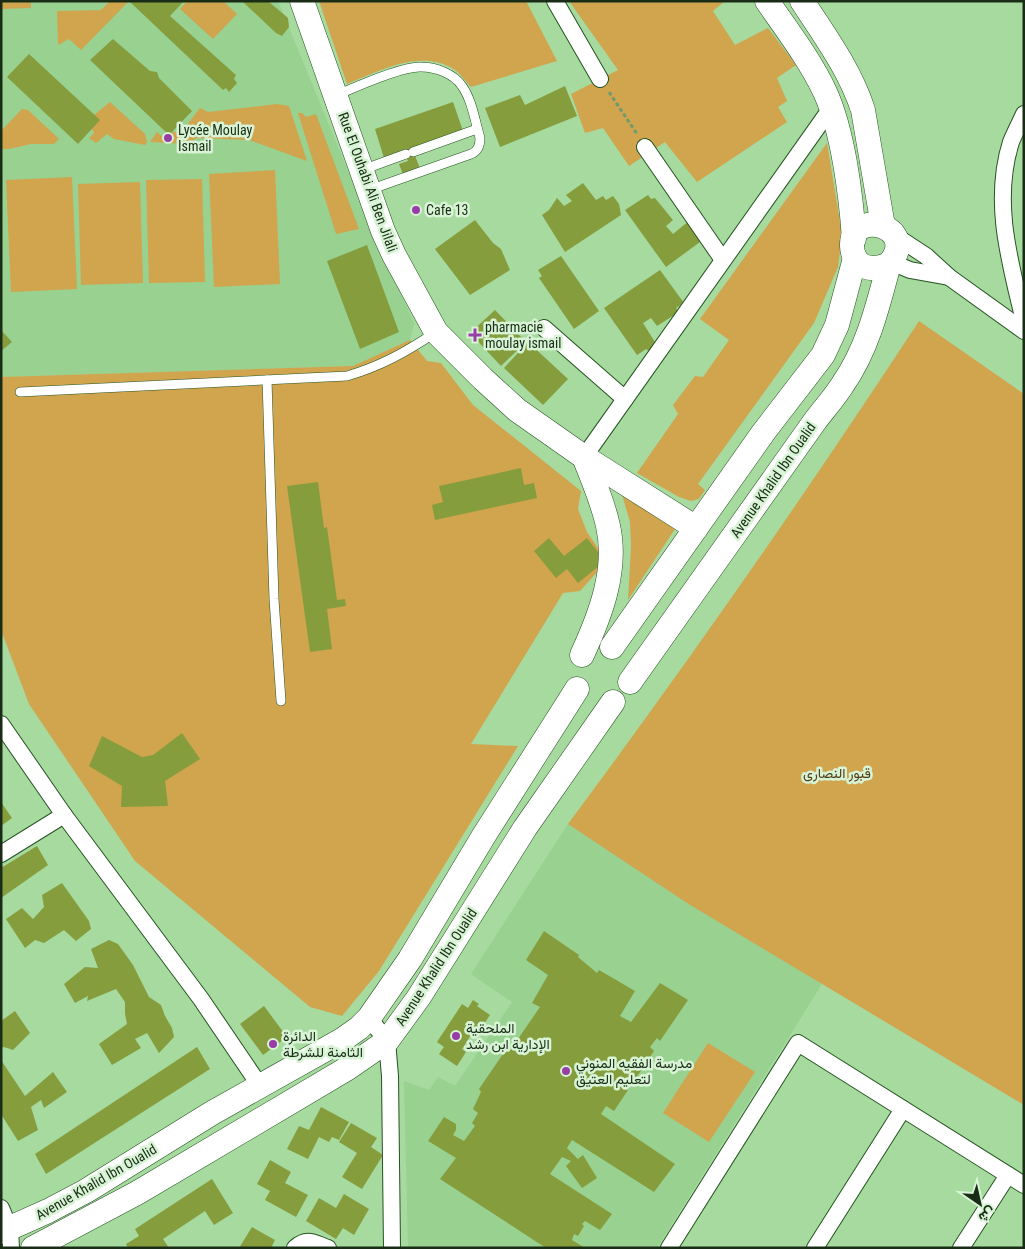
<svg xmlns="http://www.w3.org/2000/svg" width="1025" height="1249" viewBox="0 0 1025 1249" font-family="'Roboto Condensed',Vazirmatn,sans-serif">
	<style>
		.built { fill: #98d190 }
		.green { fill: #d1a44e }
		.building { fill: #869d3d }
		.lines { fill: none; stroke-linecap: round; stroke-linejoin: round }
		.lane-casing { stroke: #255420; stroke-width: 10 }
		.street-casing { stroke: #255420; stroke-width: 18 }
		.secondary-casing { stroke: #255420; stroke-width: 25 }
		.path { stroke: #729a6c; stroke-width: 3; stroke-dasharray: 4 2.5; stroke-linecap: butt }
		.lane { stroke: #fff; stroke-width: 9 }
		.street { stroke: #fff; stroke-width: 16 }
		.secondary { stroke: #fff; stroke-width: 24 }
		.poi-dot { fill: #983da8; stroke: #d8f3d5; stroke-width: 2 }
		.labels { text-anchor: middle; stroke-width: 5; stroke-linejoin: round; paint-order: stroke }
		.poi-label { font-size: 14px; fill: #192d16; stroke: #d8f3d5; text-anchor: start }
		.street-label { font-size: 14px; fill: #192d16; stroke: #d8f3d5 }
		.park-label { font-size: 14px; fill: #503c14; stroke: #d8f3d5 }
	</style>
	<rect width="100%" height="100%" fill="#a6da9f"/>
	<g class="built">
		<path d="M 1,1 L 278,1 L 380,249 L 414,323 L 410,340 L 353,366 L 1,377 Z"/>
		<path d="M 568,824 L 822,984 L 657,1248 L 408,1248 L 404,1081 L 429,1090 L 438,1077 L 455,1086 L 512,1002 L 471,974 Z"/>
	</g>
	<g class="green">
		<path d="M 1,1 L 31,1 L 31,8 L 1,9 Z"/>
		<path d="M 110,1 L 129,1 L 81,50 L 69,39 L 58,45 L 57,11 L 101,10 Z"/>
		<path d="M 187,1 L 223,1 L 237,14 L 213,39 L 180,9 Z"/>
		<path d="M 319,1 L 526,1 L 557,61 L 471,87 C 466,82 461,74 455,70 C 421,48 380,71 347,84 Z"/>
		<path d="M 569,1 L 725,1 L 713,11 L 735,45 L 768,28 L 796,65 L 777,78 L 787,101 L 778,107 L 787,122 L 697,182 L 665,142 L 629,166 L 603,128 L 585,133 L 571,94 L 618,70 Z"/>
		<path d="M 110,102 L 145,134 L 147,142 L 145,145 L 114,139 L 107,134 L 96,143 L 89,138 L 94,133 L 92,129 L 94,115 Z"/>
		<path d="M 277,104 L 289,106 L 307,161 L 249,140 L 196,138 L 189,144 L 150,142 L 157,132 L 166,140 L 173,131 L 179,135 L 200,108 L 208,112 Z"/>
		<path d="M 22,109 L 28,110 L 59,139 L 54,144 L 31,144 L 9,149 L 2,149 L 1,131 Z"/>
		<path d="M 298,113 L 302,113 L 306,117 L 316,114 L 359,229 L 336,234 Z"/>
		<path d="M 827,143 L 842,234 L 838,267 L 814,323 L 698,484 L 705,490 L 699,499 L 691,501 L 679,497 L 637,473 L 678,414 L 673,405 L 695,376 L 703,377 L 729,340 L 700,319 Z"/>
		<path d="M 275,170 L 280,284 L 214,287 L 209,174 Z"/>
		<path d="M 72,177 L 77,289 L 11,292 L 6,180 Z"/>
		<path d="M 202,179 L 205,282 L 149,283 L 146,180 Z"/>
		<path d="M 140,182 L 143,283 L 81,285 L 78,184 Z"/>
		<path d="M 919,321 L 1024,394 L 1024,1105 L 687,903 L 568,824 C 690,660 807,492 919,321 Z"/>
		<path d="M 410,340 L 427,361 L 441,363 L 473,405 L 581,491 L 578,509 L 587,532 L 607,561 L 580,591 L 563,593 L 471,744 L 518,746 L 379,971 L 342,1016 L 310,1007 L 135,861 L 29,704 L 1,630 L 1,377 L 353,366 Z"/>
		<path d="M 621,491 L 677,526 L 628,600 L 631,546 L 630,522 Z"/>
		<path d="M 708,1043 L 755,1072 L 709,1142 L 663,1113 Z"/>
	</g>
	<g class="building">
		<path d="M 129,1 L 184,1 L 170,16 L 236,75 L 234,79 L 237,83 L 229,92 L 226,88 L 223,90 Z"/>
		<path d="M 242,1 L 268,1 L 288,18 L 289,27 L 282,36 L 276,33 Z"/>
		<path d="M 113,39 L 150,71 L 157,72 L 159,78 L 192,111 L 169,135 L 90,60 Z"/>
		<path d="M 29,54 L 100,120 L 78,144 L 7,77 Z"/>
		<path d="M 565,86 L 577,116 L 500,147 L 485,108 L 520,95 L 525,105 Z"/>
		<path d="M 453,102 L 463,131 L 412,148 L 421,171 L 404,177 L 399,164 L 408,161 L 404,151 L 384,158 L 375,129 Z"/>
		<path d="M 583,183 L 596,200 L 603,196 L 606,200 L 613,196 L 619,204 L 621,215 L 565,252 L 542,215 L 549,210 L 557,198 L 564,206 L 572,201 L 566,195 Z"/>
		<path d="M 648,195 L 651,199 L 655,198 L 673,220 L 666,226 L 673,234 L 690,220 L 696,230 L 693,231 L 700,242 L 666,267 L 625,210 Z"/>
		<path d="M 475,220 L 493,243 L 501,249 L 510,270 L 470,295 L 435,249 Z"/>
		<path d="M 367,245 L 399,332 L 360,349 L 327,261 Z"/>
		<path d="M 561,256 L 599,311 L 574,329 L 539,278 L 542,276 L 538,270 Z"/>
		<path d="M 660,270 L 684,303 L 676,308 L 679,312 L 657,326 L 651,318 L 643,323 L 658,347 L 651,353 L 646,349 L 637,355 L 604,308 Z"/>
		<path d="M 495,310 L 526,342 L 501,366 L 470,333 Z"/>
		<path d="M 1,330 L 12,342 L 1,351 Z"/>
		<path d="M 528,342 L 568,379 L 543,405 L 504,368 Z"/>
		<path d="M 521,468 L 524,485 L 534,483 L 537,498 L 435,520 L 432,505 L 443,502 L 439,486 Z"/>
		<path d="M 318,482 L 324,528 L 327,527 L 337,600 L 345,599 L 346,606 L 327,609 L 332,649 L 310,652 L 287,486 Z"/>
		<path d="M 549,538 L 564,556 L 587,538 L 605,561 L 578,583 L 567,569 L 556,578 L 534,551 Z"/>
		<path d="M 182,733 L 200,759 L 165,781 L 168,806 L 121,807 L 122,786 L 89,766 L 102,736 L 142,757 L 153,755 Z"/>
		<path d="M 1,802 L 12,818 L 1,826 Z"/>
		<path d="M 37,846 L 48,865 L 1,898 L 1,868 Z"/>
		<path d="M 62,883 L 89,921 L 91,929 L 76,941 L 64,930 L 44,943 L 35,940 L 25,948 L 6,919 L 22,908 L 33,919 L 44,907 L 42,895 Z"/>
		<path d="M 544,931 L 579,955 L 578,957 L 597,973 L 599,970 L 635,991 L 620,1016 L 631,1022 L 660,983 L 688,1000 L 660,1041 L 657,1038 L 650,1047 L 654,1051 L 614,1111 L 606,1106 L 601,1114 L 675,1164 L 654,1192 L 572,1140 L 567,1148 L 578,1159 L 583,1155 L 597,1178 L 582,1188 L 566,1166 L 571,1161 L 562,1157 L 550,1174 L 612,1214 L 600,1230 L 585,1221 L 582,1224 L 584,1226 L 578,1236 L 574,1234 L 572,1240 L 585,1248 L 546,1248 L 440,1179 L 456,1158 L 428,1141 L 444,1117 L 456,1124 L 456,1130 L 453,1135 L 464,1141 L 475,1126 L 472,1123 L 478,1113 L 473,1109 L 481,1092 L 479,1089 L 505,1051 L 509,1052 L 540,1007 L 532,1003 L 548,975 L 526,960 Z"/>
		<path d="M 109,940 L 118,944 L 133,965 L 149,997 L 161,1005 L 165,1016 L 172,1028 L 174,1037 L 159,1053 L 147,1033 L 135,1039 L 141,1048 L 112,1065 L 99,1044 L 127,1024 L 125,1014 L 125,1002 L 116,989 L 87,1001 L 88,996 L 75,1003 L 64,984 L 85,967 L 98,968 L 91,949 Z"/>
		<path d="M 473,1000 L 479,1004 L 477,1006 L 490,1015 L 480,1030 L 476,1027 L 462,1049 L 466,1052 L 457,1066 L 439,1054 L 444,1047 L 437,1042 L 462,1004 L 468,1008 Z"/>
		<path d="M 264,1006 L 287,1037 L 263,1055 L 240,1024 Z"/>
		<path d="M 15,1011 L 30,1033 L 13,1050 L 4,1047 L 1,1048 L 1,1021 Z"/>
		<path d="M 197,1047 L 210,1069 L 46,1174 L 35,1154 Z"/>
		<path d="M 1,1060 L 25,1096 L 53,1072 L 67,1092 L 44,1108 L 41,1100 L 31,1107 L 38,1130 L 18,1141 L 1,1114 Z"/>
		<path d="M 321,1107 L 349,1122 L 339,1140 L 332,1137 L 329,1142 L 319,1137 L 308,1159 L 287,1149 L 299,1126 L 309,1130 Z"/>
		<path d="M 351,1123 L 377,1138 L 371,1147 L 383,1155 L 362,1189 L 342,1177 L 357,1153 L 339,1142 Z"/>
		<path d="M 270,1160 L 291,1172 L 285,1183 L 308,1195 L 296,1217 L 265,1200 L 270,1191 L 257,1184 Z"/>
		<path d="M 212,1179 L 233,1213 L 214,1225 L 205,1211 L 163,1239 L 169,1248 L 128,1248 L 126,1244 L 139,1236 L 135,1229 Z"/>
		<path d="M 344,1194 L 369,1209 L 354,1235 L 343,1228 L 336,1239 L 306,1221 L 319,1198 L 336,1208 Z"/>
		<path d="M 252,1227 L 275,1240 L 271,1248 L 239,1248 Z"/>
	</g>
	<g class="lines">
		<defs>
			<g id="lane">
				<path d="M 337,95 C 355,87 403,66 421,67 C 436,67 454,74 462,86 C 472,100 475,121 480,138 C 480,146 478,151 471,154 L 369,190"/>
				<path d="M 413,152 L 477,129"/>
				<path d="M 362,170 L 406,154"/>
				<path d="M 267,380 L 274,599 L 281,701"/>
				<path d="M 20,392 L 347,376 C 381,366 406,352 436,332"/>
			</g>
			<g id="street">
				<path d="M 555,1 L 600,79"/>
				<path d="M 1024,114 C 1020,123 1015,132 1011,142 C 992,202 1010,262 1024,321"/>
				<path d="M 645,147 L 723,260"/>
				<path d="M 894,235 L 926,256 L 949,277 L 1024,331"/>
				<path d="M 891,262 L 910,270 L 949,277"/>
				<path d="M 544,328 L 625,399"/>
				<path d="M 584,457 L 831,108"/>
				<path d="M 1,724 L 64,815 L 201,999 L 260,1086"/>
				<path d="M 1,854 L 64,815"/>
				<path d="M 369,1018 L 387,1041 L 390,1076 L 392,1248"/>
				<path d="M 1,1208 L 10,1230 L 11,1248"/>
				<path d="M 295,1248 C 307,1237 314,1243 328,1248"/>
				<path d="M 669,1248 L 798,1043 L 1024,1185"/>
				<path d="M 815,1248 L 903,1109"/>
				<path d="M 961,1248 L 1008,1175"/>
			</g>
			<g id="secondary">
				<path d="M 302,1 L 383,231 L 394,255 L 436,332 L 483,379 L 517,410 L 584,457 L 696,528"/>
				<path d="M 767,1 C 787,30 810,60 825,92 C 843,131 851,195 854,239"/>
				<path d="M 802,1 C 825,36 850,70 863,110 L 883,226"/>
				<path d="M 612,647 L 763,433 L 823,355 L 837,325 L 855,258"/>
				<path d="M 582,655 C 600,616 618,570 608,526 C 603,502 593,480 584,457"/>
				<path d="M 630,682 L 815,421 C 824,409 835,397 843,384 C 868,348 878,305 889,264 C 921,227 851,207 852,246 C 853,269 873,272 889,264"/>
				<path d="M 1,1232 L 48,1211 L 86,1191 L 212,1113 L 342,1040 L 359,1028 L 369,1018 L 410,959 L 483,837 L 577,689"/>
				<path d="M 33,1248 L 137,1193 L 348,1068 L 387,1041 L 419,997 L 525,828 L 613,702"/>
			</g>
		</defs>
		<use href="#lane" class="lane-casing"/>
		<use href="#street" class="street-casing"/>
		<use href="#secondary" class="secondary-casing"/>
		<path class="path" d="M 609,92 L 637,134"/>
		<use href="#lane" class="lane"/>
		<use href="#street" class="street"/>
		<use href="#secondary" class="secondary"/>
	</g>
	<g class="poi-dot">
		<circle cx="168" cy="138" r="5"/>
		<circle cx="416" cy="210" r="5"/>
		<path d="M472.5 327.5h5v5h5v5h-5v5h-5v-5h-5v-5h5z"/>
		<circle cx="456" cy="1036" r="5"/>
		<circle cx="273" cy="1044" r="5"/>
		<circle cx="566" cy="1071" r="5"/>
	</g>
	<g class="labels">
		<g class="poi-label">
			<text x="178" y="135">Lycée Moulay<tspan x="178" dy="16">Ismail</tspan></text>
			<text x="426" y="215">Cafe 13</text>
			<text x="485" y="332">pharmacie<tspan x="485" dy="16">moulay ismail</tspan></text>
			<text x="466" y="1033">الملحقية<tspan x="466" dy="16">الإدارية ابن رشد</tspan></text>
			<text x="283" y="1041">الدائرة<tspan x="283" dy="16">الثامنة للشرطة</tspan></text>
			<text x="576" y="1068">مدرسة الفقيه المنوني<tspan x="576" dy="16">لتعليم العتيق</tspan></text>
		</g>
		<g class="street-label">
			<text transform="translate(368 182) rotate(70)" y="5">Rue El Ouhabi Ali Ben Jilali</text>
			<text transform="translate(773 480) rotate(-55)" y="5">Avenue Khalid Ibn Oualid</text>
			<text transform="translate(436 967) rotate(-57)" y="5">Avenue Khalid Ibn Oualid</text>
			<text transform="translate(96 1182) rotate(-30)" y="5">Avenue Khalid Ibn Oualid</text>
		</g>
		<g class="park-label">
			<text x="837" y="778">قبور النصارى</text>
		</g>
	</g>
	<rect width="1025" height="1249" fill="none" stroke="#192d16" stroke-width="5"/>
	<g transform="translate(980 1204) rotate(146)" stroke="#d8f3d5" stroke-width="4" paint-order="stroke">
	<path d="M0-4L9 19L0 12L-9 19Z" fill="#192d16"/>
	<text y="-8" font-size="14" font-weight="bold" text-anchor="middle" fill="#192d16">ش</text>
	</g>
</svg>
